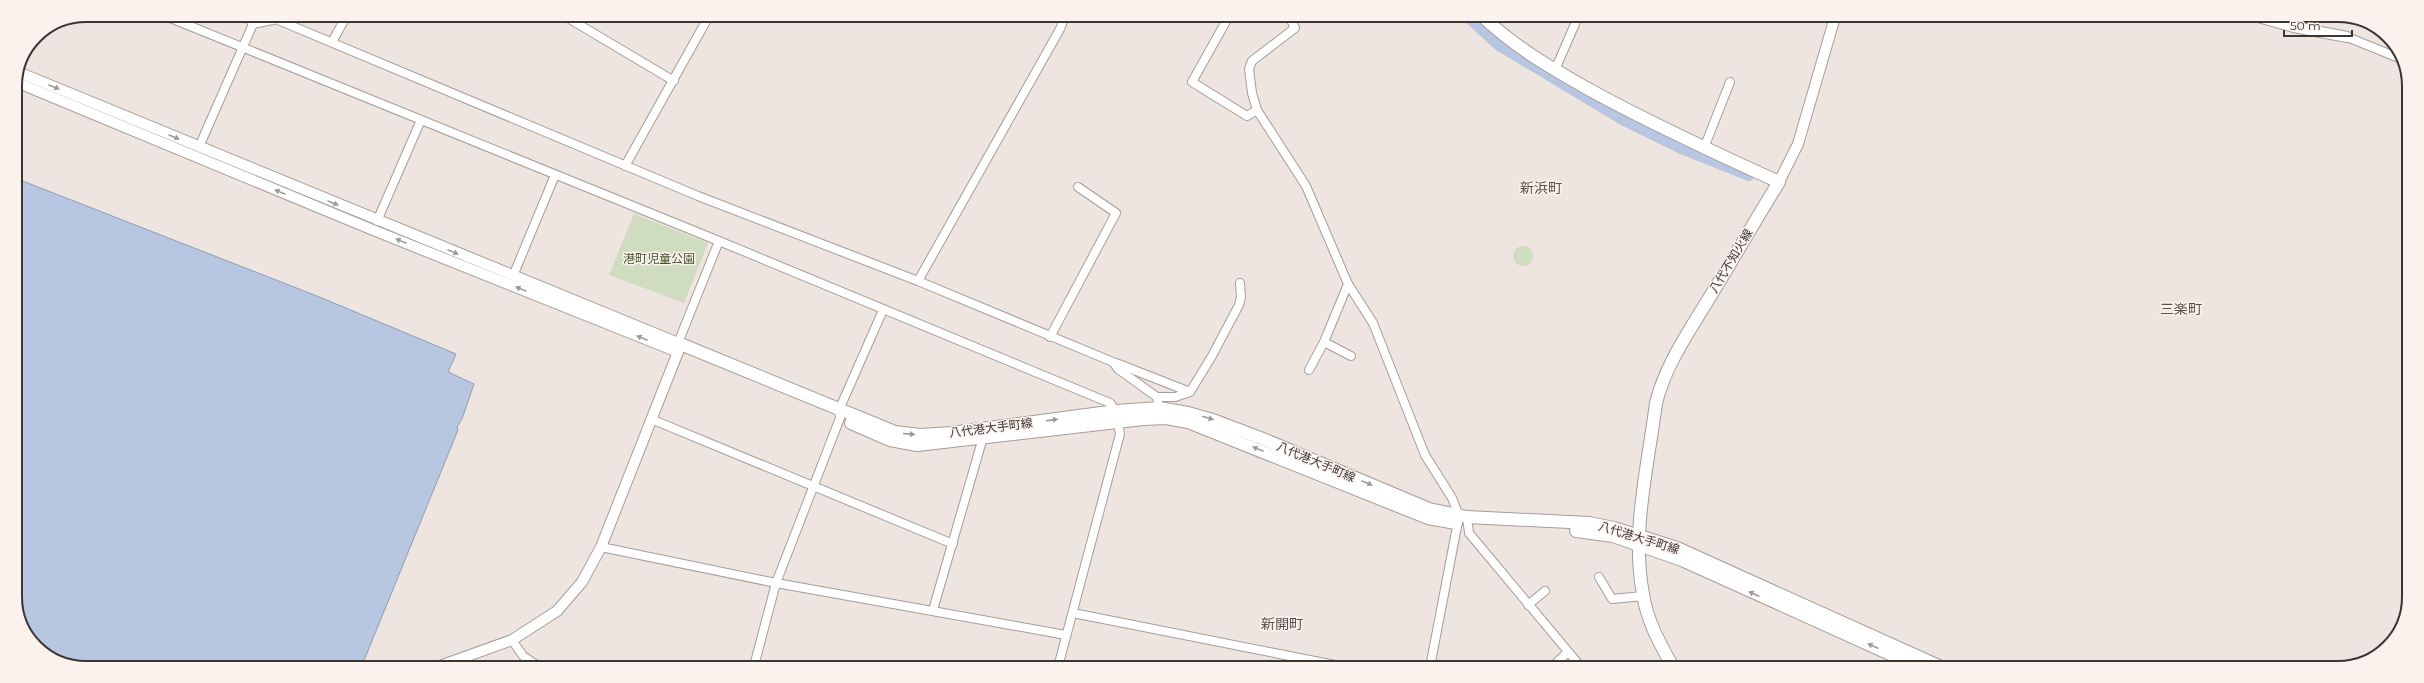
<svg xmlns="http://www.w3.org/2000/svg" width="2424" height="683" viewBox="0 0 2424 683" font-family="Montserrat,'Noto Sans JP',sans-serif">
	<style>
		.green { fill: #cfdcbf }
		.water { fill: #b7c7e2; stroke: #929cae }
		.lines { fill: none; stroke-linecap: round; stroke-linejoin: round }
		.canal { stroke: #b7c7e2; stroke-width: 10 }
		.minor-casing { stroke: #a69d98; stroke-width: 10 }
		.tertiary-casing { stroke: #a69d98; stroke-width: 12 }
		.secondary-casing { stroke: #a69d98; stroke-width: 14 }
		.minor { stroke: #fff; stroke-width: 8 }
		.tertiary { stroke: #fff; stroke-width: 10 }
		.secondary { stroke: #fff; stroke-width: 12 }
		.oneway { fill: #9c9a9a }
		.labels { text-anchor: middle; stroke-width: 3; stroke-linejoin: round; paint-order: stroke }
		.park-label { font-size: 12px; fill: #3f5225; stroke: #fcf2ed }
		.street-label { font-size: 12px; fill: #3a3634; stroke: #fcf2ed }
		.quarter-label { font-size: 14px; fill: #58504c; stroke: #fcf2ed }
		.rim { fill: none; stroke: #3a3634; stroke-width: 2 }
	</style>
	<rect width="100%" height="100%" fill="#eee5e0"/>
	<g class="green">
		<path d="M 634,214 L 708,243 L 684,303 L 609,275 Z"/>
		<circle cx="1523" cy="256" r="10"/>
	</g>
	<path class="water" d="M 15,178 L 317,296 L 456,354 L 448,372 L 474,384 L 462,419 L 457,427 L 458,430 L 365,658 L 360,666 L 68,666 L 32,644 L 15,602 Z"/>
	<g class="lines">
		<path class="canal" d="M 1466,16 L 1499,46 L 1624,121 L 1679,148 L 1749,176"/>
		<defs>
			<g id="minor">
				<path d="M 163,15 L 719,241 L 1110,403 L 1116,411 L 1120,434 L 1058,667"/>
				<path d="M 245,15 L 253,24 L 277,19"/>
				<path d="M 266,15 L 698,196 L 918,281 L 1113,362 L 1118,369 L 1157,397 L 1159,408"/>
				<path d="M 563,15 L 674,81"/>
				<path d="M 1229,16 L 1192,82 L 1247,116 L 1257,110"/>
				<path d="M 1289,16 L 1295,28 L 1252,61 L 1249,69 L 1252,93 L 1257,110 L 1306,186 L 1348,284 L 1373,323 L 1425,455 L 1452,498 L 1459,516 L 1430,667"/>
				<path d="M 2347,17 L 2359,19"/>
				<path d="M 2347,37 L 2399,58"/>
				<path d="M 332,42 L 347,15"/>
				<path d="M 1555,70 L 1578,17"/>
				<path d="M 199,147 L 253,24"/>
				<path d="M 1704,148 L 1730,82"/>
				<path d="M 625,166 L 709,16"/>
				<path d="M 377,221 L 421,120"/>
				<path d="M 513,276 L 555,175"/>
				<path d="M 918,281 L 1060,29 L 1065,16"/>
				<path d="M 1050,337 L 1116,213 L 1078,187"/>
				<path d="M 1324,342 L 1351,356"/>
				<path d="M 678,343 L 719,241"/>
				<path d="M 1116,363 L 1190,392 L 1175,397 L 1157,397"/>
				<path d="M 1309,370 L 1324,342 L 1348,284"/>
				<path d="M 1190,392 L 1212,356 L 1239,305 L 1241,297 L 1240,283"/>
				<path d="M 651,419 L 953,544"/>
				<path d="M 1467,517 L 1469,533 L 1581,667"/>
				<path d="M 601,547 L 776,583 L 1066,635"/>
				<path d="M 1599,577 L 1612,599 L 1643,596"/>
				<path d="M 1528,605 L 1545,591"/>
				<path d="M 933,610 L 984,434"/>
				<path d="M 1073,613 L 1345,667"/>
				<path d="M 512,640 L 523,656 L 538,666"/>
				<path d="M 754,666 L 776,583 L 840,418 L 839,410 L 883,310"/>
				<path d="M 1552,667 L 1568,652"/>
			</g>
			<g id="tertiary">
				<path d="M 2258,17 L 2294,27 L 2347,37"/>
				<path d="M 18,72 L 678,343 L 678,352 L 601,547 L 582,582 L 557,611 L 512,640 L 440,666"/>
				<path d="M 16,82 L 373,230 L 678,352"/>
				<path d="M 1779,182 L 1798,144 L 1835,17"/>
			</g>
			<g id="secondary">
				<path d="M 1482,16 C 1516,48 1551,68 1590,90 C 1652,124 1715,153 1779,182 C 1755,221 1732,261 1708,300 C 1688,333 1665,366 1656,403 C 1648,466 1631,532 1643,594 C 1647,621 1660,644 1673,667"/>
				<path d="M 678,343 L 895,432 L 920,435 L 951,433 L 1116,411 L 1159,408 L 1188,413 L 1213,420 L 1263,439 L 1429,509 L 1467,517 L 1589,523 L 1614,528 L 1677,548 L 1943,668"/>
				<path d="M 851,423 L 890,440 L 917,445 L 1143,419 L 1166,418 L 1188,422 L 1428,518 L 1456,523"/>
				<path d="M 1576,531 L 1613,536 L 1682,560 L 1921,668"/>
			</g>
		</defs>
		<use href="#minor" class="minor-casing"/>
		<use href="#tertiary" class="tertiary-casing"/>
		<use href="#secondary" class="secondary-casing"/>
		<use href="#minor" class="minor"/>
		<use href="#tertiary" class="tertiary"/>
		<use href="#secondary" class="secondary"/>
	</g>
	<defs><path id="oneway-solid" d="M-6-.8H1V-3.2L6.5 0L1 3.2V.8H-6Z"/></defs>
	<g class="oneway">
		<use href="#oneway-solid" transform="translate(54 87) rotate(23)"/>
		<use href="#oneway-solid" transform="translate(174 137) rotate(23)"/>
		<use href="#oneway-solid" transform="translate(280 192) rotate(-158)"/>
		<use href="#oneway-solid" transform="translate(333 203) rotate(23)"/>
		<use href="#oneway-solid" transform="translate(401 241) rotate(-158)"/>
		<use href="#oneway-solid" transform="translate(453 252) rotate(22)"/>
		<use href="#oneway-solid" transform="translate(521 289) rotate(-158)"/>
		<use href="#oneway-solid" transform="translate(642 338) rotate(-158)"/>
		<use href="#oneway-solid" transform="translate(1208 418) rotate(16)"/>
		<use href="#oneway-solid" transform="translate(1052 420) rotate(-8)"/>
		<use href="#oneway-solid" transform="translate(909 434) rotate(5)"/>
		<use href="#oneway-solid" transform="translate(1258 449) rotate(-158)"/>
		<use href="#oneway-solid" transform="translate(1367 483) rotate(23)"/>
		<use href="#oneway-solid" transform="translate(1754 594) rotate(-155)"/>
		<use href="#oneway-solid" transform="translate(1873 646) rotate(-156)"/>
	</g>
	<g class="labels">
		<g class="park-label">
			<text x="659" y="263">港町児童公園</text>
		</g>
		<g class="street-label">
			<text transform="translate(1731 261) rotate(-59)" y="4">八代不知火線</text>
			<text transform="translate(991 428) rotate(-7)" y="4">八代港大手町線</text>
			<text transform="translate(1316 462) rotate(23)" y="4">八代港大手町線</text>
			<text transform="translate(1639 538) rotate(17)" y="4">八代港大手町線</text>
		</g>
		<g class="quarter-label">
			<text x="1541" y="193">新浜町</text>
			<text x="2181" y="314">三楽町</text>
			<text x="1282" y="629">新開町</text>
		</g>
	</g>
	<path d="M0 0H2424V683H0ZM86 22H2338A64 64 0 0 1 2402 86V597A64 64 0 0 1 2338 661H86A64 64 0 0 1 22 597V86A64 64 0 0 1 86 22Z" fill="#fcf2ed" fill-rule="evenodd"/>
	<path class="rim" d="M86 22H2338A64 64 0 0 1 2402 86V597A64 64 0 0 1 2338 661H86A64 64 0 0 1 22 597V86A64 64 0 0 1 86 22Z"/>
	<path d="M2284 30v6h68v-6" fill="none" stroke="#3a3634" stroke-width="2"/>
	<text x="2290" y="30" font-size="12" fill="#3a3634" stroke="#fcf2ed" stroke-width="3" paint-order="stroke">50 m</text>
</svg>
